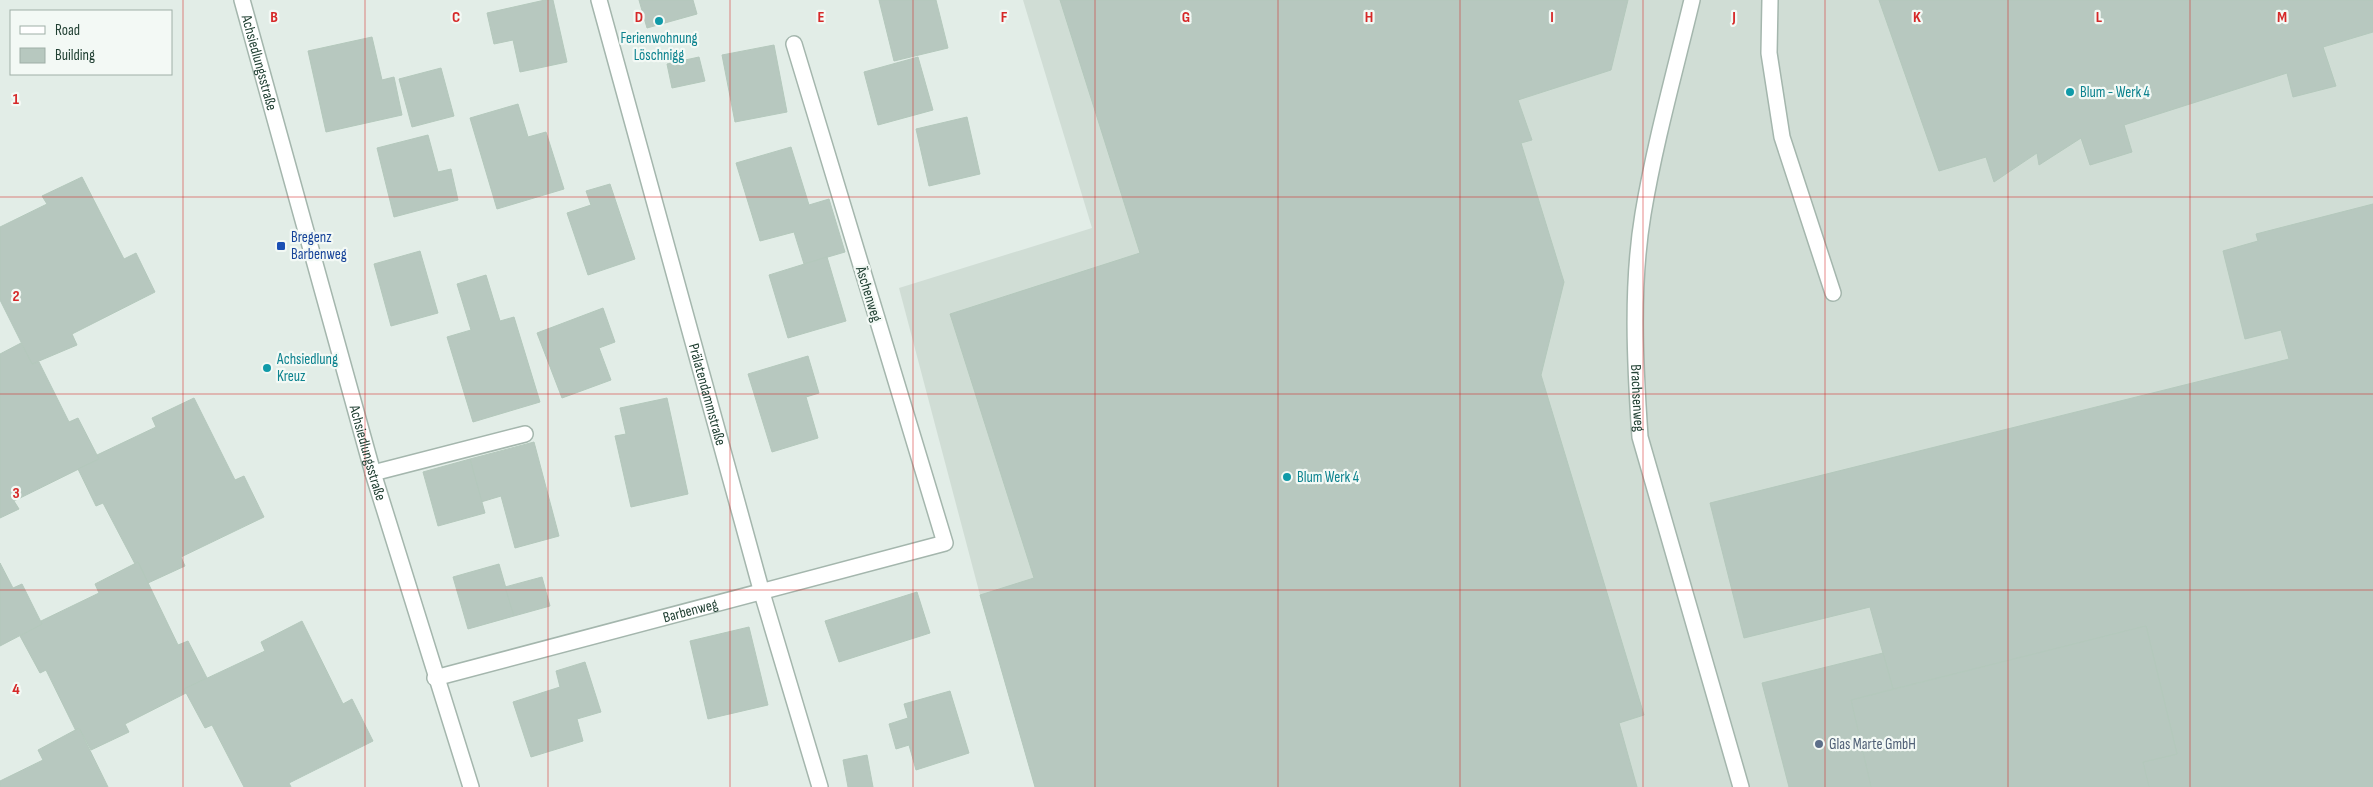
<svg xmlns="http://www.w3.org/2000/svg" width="2373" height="787" viewBox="0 0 2373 787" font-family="'Sofia Sans Condensed',sans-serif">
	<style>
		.built { fill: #d0ddd5 }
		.building { fill: #b7c8bf; stroke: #b4c8bc }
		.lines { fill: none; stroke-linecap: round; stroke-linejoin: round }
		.minor-casing { stroke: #a4b6ad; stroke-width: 18 }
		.minor { stroke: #fff; stroke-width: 15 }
		.grid { fill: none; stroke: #d62828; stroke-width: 1; stroke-opacity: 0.55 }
		.culture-dot { fill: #0f9aa8; stroke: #f3f9f5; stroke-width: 2 }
		.transit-dot { fill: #1a4fb4; stroke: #f3f9f5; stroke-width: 2 }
		.service-dot { fill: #5c6f8a; stroke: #f3f9f5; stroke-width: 2 }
		.labels { text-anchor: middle; stroke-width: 4.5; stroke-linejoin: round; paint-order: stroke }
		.culture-label { font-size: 15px; fill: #0d838f; stroke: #f3f9f5; text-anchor: start }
		.street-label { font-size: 15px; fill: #214033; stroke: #f3f9f5 }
		.transit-label { font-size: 15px; fill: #164399; stroke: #f3f9f5; text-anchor: start }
		.service-label { font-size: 15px; fill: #4e5e75; stroke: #f3f9f5; text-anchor: start }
		.grid-label { font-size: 16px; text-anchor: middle; font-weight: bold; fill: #d62828; stroke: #f3f9f5; stroke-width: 4.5; stroke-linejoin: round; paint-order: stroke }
	</style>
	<rect width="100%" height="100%" fill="#e2ede7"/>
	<path class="built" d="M 1023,0 L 2373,0 L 2373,787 L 1035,787 L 980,595 L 899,288 L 1092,228 Z"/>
	<g class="building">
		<path d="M 545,0 L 553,0 L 567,62 L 520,72 L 513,40 L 494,44 L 487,13 Z"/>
		<path d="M 639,0 L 693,0 L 697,14 L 647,28 Z"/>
		<path d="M 879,0 L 936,0 L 948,48 L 894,61 Z"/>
		<path d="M 1060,0 L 1628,0 L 1611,70 L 1518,100 L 1532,140 L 1521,143 L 1564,282 L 1541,375 L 1644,715 L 1619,723 L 1637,787 L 1035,787 L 980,595 L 1034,578 L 950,314 L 1140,253 Z"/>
		<path d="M 1879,0 L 2373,0 L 2373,32 L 2323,47 L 2336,86 L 2293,97 L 2287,73 L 2124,125 L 2132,152 L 2090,165 L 2081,138 L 2039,165 L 2037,153 L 1994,182 L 1986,157 L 1939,171 Z"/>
		<path d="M 372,37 L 382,80 L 394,77 L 402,115 L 326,132 L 308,51 Z"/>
		<path d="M 774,45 L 787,112 L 735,122 L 722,55 Z"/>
		<path d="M 699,57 L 705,81 L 672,88 L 667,64 Z"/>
		<path d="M 918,57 L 933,110 L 878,125 L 864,72 Z"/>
		<path d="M 441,68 L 454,116 L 412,127 L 399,79 Z"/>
		<path d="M 518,104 L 528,137 L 546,132 L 564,189 L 497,209 L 470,118 Z"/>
		<path d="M 967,117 L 980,174 L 929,186 L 916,129 Z"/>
		<path d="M 428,135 L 438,172 L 451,169 L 458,200 L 394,217 L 377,148 Z"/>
		<path d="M 791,147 L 809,205 L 829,199 L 845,252 L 804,264 L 794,232 L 760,241 L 736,163 Z"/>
		<path d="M 82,177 L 124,259 L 136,253 L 155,292 L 72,334 L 77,345 L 32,364 L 0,300 L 0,227 L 47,204 L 42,196 Z"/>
		<path d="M 610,184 L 635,259 L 588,275 L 567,213 L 591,205 L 586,191 Z"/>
		<path d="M 2373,204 L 2373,787 L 2149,787 L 2143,762 L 2177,754 L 2146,626 L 1893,689 L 1870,607 L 1744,638 L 1710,503 L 2289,359 L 2281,330 L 2245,339 L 2223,251 L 2258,241 L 2256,234 Z"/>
		<path d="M 420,251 L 438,313 L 391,326 L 374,264 Z"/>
		<path d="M 827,257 L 846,321 L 788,338 L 769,275 Z"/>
		<path d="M 486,275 L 500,321 L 514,317 L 540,402 L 473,422 L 447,337 L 471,330 L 457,284 Z"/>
		<path d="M 603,308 L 615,342 L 599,348 L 611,380 L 562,398 L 537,333 Z"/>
		<path d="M 21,343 L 32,364 L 39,362 L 69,422 L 78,418 L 99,459 L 14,501 L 19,509 L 0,518 L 0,354 Z"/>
		<path d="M 808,356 L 819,393 L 806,397 L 818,438 L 772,452 L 748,374 Z"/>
		<path d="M 194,398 L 235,480 L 244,476 L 264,517 L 181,557 L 185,566 L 148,583 L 138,562 L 135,564 L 103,503 L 96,506 L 78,469 L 99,459 L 97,455 L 156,427 L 152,418 Z"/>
		<path d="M 667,398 L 688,494 L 631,507 L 615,436 L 626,434 L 620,408 Z"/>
		<path d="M 534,442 L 559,536 L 515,548 L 501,496 L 481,502 L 470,459 Z"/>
		<path d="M 470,459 L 485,513 L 438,526 L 423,472 Z"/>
		<path d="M 138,562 L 178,645 L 188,641 L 207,678 L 184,689 L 186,693 L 125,724 L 129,732 L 91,750 L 79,728 L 76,731 L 46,670 L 40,673 L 20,636 L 42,624 L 41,621 L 99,593 L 95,584 Z"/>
		<path d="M 0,563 L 13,588 L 22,584 L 42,624 L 0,646 Z"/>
		<path d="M 499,564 L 514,616 L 468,629 L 453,577 Z"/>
		<path d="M 542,577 L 550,606 L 514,616 L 505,587 Z"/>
		<path d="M 917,592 L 930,633 L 839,662 L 825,621 Z"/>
		<path d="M 302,621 L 343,704 L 352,699 L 373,741 L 289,783 L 291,787 L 244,787 L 212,725 L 205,728 L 184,689 L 265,651 L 261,642 Z"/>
		<path d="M 2146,626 L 2177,754 L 2143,762 L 2149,787 L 1871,787 L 1851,700 Z"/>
		<path d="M 749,627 L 768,705 L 708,719 L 690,641 Z"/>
		<path d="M 1883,653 L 1893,689 L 1851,700 L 1871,787 L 1789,787 L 1762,683 Z"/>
		<path d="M 585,662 L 601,712 L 577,719 L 583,741 L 531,757 L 513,702 L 560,687 L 556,671 Z"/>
		<path d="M 950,691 L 969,753 L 916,770 L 909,745 L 896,749 L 889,724 L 908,718 L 904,704 Z"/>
		<path d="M 79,728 L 108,787 L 0,787 L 0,781 L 43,760 L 38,750 Z"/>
		<path d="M 867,755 L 873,787 L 848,787 L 843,760 Z"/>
	</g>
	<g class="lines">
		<defs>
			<g id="minor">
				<path id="s1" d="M 242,0 L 373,473 L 471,787"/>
				<path id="s2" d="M 599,0 L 762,593 L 820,787"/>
				<path id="s3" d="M 1692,0 C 1675,71 1655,142 1643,214 C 1631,286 1635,364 1640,437 L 1741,787"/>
				<path d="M 1770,0 L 1769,53 L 1782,137 L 1833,293"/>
				<path d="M 373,473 L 525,434"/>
				<path id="s4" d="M 435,678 L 945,543 L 794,44"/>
			</g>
		</defs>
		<use href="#minor" class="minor-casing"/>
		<use href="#minor" class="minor"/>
	</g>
	<path class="grid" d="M 183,0 L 183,787M 365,0 L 365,787M 548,0 L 548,787M 730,0 L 730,787M 913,0 L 913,787M 1095,0 L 1095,787M 1278,0 L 1278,787M 1460,0 L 1460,787M 1643,0 L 1643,787M 1825,0 L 1825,787M 2008,0 L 2008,787M 2190,0 L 2190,787M 0,197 L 2373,197M 0,394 L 2373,394M 0,590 L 2373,590"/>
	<g class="culture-dot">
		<circle cx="659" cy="21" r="5"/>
		<circle cx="2070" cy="92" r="5"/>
		<circle cx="267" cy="368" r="5"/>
		<circle cx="1287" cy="477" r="5"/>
	</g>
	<rect class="transit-dot" x="276" y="241" width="10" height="10" rx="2.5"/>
	<circle class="service-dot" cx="1819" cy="744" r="5"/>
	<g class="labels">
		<g class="culture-label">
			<text x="659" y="43" text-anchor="middle">Ferienwohnung<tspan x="659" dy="17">Löschnigg</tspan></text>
			<text x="2080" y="97">Blum - Werk 4</text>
			<text x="277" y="364">Achsiedlung<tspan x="277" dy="17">Kreuz</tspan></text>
			<text x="1297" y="482">Blum Werk 4</text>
		</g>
		<g class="street-label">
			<text dy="5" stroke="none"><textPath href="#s1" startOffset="65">Achsiedlungsstraße</textPath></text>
			<text transform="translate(869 294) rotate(73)" y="5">Äschenweg</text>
			<text dy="5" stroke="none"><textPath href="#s2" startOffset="409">Prälatendammstraße</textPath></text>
			<text dy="5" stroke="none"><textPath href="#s3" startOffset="404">Brachsenweg</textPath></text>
			<text dy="5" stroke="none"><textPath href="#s1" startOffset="470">Achsiedlungsstraße</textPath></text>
			<text dy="5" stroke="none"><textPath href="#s4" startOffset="264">Barbenweg</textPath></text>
		</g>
		<g class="transit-label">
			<text x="291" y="242">Bregenz<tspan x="291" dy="17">Barbenweg</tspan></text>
		</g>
		<g class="service-label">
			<text x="1829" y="749">Glas Marte GmbH</text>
		</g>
	</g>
	<g class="grid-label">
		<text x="274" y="22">B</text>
		<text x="456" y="22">C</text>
		<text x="639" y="22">D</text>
		<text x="821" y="22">E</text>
		<text x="1004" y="22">F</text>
		<text x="1186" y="22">G</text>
		<text x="1369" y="22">H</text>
		<text x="1552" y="22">I</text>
		<text x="1734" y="22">J</text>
		<text x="1917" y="22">K</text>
		<text x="2099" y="22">L</text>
		<text x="2282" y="22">M</text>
		<text x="16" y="104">1</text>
		<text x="16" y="301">2</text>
		<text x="16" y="498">3</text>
		<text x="16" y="694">4</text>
	</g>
	<rect x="10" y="10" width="162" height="65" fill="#f3f9f5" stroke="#9fafa7"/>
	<rect x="20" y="26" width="25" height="8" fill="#ffffff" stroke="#9fafa7"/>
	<text x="55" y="35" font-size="15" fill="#214033">Road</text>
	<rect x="20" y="48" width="25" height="15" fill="#b7c8bf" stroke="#9fafa7"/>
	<text x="55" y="60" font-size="15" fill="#214033">Building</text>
</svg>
